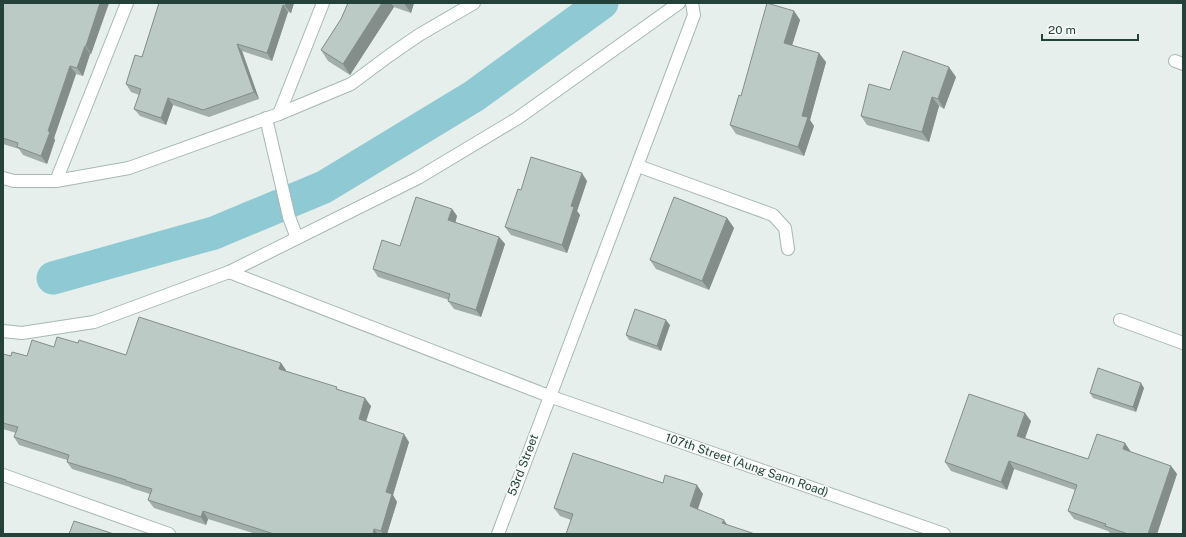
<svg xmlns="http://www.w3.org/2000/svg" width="1186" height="537" viewBox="0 0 1186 537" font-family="'Public Sans',sans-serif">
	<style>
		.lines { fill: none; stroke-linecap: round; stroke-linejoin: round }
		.canal { stroke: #8ec9d4; stroke-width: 33 }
		.minor-casing { stroke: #a8b8b2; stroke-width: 14 }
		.minor { stroke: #fff; stroke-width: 12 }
		.wall { fill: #a1aea9 }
		.shaded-wall { fill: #838d89 }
		.building { fill: #bbcac4; stroke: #838d89 }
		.labels { text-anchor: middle; stroke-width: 3; stroke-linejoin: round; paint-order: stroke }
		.street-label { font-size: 12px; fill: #24423a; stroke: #f7fbf9 }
	</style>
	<rect width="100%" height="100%" fill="#e6efeb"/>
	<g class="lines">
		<path class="canal" d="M 53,278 L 214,233 L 324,187 L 474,96 L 602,3"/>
		<defs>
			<g id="minor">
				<path d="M 1175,61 L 1183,64"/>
				<path d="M 279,114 L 323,3"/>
				<path d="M 266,118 L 289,217 L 297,238"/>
				<path d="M 638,166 L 773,215 L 785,228 L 788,249"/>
				<path d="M 3,178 L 14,181 L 56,181 L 129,168 L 279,114 L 351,84 L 390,55 L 419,35 L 474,3"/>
				<path d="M 56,181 L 127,3"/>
				<path d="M 229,272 L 549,396 L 944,534"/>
				<path d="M 1120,320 L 1183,343"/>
				<path d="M 3,331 L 22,333 L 94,322 L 229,272 L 418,178 L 518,118 L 679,3"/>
				<path d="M 3,475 L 169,534"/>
				<path d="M 498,534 C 563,361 630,189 694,15 L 692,3"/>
			</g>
		</defs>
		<use href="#minor" class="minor-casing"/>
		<use href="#minor" class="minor"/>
	</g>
	<g class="wall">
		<path d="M 3,3 L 109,3 L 91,54 L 90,54 L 83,76 L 76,74 L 54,138 L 55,140 L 47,164 L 23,155 L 19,149 L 3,144 Z"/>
		<path d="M 159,3 L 294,3 L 291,13 L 288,12 L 272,61 L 242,51 L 259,99 L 209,117 L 173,105 L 166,125 L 140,116 L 134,109 L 139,95 L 131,92 L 126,84 L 142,57 Z"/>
		<path d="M 348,3 L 414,3 L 411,13 L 394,7 L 350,75 L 328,61 L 321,50 L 341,19 Z"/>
		<path d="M 794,11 L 800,20 L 792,45 L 826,62 L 810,120 L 814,126 L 804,156 L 736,134 L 730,125 L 741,96 Z"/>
		<path d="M 956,77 L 944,109 L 939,106 L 929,142 L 867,125 L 861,116 Z"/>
		<path d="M 587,181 L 577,211 L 580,215 L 567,253 L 511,235 L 505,227 Z"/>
		<path d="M 452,209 L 457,216 L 455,222 L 499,237 L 505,244 L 481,317 L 454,309 L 448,301 L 449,300 L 378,277 L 373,269 L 400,246 Z"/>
		<path d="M 727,218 L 734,228 L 709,290 L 656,269 L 650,260 Z"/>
		<path d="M 670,325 L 661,351 L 629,340 L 626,335 Z"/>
		<path d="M 78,343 L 126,355 L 281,363 L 286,371 L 338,389 L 371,406 L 366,422 L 409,442 L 393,495 L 397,502 L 387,534 L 256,534 L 208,519 L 206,525 L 154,508 L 148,500 L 150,494 L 131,488 L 130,487 L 72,469 L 67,462 L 67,460 L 19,445 L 14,437 L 16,433 L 3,429 L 3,354 L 11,356 L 27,356 L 54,347 Z"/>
		<path d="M 1144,388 L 1136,412 L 1093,398 L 1090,393 Z"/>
		<path d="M 1031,421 L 1025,438 L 1088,459 L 1131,452 L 1171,466 L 1177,474 L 1157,534 L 1111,534 L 1108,531 L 1074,519 L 1068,511 L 1075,490 L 1014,469 L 1007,490 L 951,471 L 945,462 Z"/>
		<path d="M 663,483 L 703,494 L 571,520 L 560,516 L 554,508 Z"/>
	</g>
	<g class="shaded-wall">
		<path d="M 100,3 L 109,3 L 91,54 L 86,46 Z"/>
		<path d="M 286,3 L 294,3 L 291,13 L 285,6 Z"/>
		<path d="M 382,3 L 391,3 L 394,7 L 350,75 L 343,64 Z"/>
		<path d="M 404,3 L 414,3 L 411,13 Z"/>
		<path d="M 283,5 L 288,12 L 272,61 L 267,53 Z"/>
		<path d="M 794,11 L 800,20 L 790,52 L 784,43 Z"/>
		<path d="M 237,44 L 242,51 L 259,99 L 254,92 Z"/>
		<path d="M 85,46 L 90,54 L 83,76 L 77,68 Z"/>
		<path d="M 819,53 L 826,62 L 810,120 L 814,126 L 804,156 L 798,147 L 802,116 Z"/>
		<path d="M 70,66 L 76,74 L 54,138 L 55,140 L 47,164 L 41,156 L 48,131 Z"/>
		<path d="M 949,67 L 956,77 L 944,109 L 938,99 Z"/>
		<path d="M 932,97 L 939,106 L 929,142 L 922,132 Z"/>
		<path d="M 168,98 L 173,105 L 166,125 L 161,118 Z"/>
		<path d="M 582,173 L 587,181 L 577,211 L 580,215 L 567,253 L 562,245 L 571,206 Z"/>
		<path d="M 452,209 L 457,216 L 454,228 L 448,220 Z"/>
		<path d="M 727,218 L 734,228 L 709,290 L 702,281 Z"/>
		<path d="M 499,237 L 505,244 L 481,317 L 476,310 Z"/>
		<path d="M 666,320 L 670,325 L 661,351 L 657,346 Z"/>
		<path d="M 281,363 L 286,370 L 284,376 L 279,369 Z"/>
		<path d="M 1141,383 L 1144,388 L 1136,412 L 1133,407 Z"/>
		<path d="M 365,398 L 371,406 L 364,427 L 359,419 Z"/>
		<path d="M 1025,413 L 1031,421 L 1023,444 L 1017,436 Z"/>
		<path d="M 404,434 L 409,442 L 393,495 L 397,502 L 387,534 L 383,534 L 381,531 L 386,492 Z"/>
		<path d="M 1125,443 L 1131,452 L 1123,449 Z"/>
		<path d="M 1009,461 L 1014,469 L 1007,490 L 1001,482 Z"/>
		<path d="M 1171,466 L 1177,474 L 1157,534 L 1148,534 Z"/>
		<path d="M 697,485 L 703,494 L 696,515 L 690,506 Z"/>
		<path d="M 203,511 L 208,519 L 206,525 L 201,517 Z"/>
		<path d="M 724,520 L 730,529 L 722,523 Z"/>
		<path d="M 374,529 L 378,534 L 373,534 Z"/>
	</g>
	<g class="building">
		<path d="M 3,3 L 100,3 L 86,46 L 85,46 L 77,68 L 70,66 L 48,131 L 50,132 L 41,156 L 17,147 L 18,143 L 3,138 Z"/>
		<path d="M 159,3 L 286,3 L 285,6 L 283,5 L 267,53 L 237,44 L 254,92 L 203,110 L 168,98 L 161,118 L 134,109 L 141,89 L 126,84 L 135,55 L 142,57 Z"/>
		<path d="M 348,3 L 382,3 L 343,64 L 321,50 L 341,19 Z"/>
		<path d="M 767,3 L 794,11 L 784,43 L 819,53 L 802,116 L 808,117 L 798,147 L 730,125 L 739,95 L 741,96 Z"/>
		<path d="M 903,51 L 949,67 L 938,99 L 932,97 L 922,132 L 861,116 L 869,84 L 890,90 Z"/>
		<path d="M 531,157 L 582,173 L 571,206 L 574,207 L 562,245 L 505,227 L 518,189 L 521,190 Z"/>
		<path d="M 416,197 L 452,209 L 448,220 L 499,237 L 476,310 L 448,301 L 450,294 L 373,269 L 382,240 L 400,246 Z"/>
		<path d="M 674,197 L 727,218 L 702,281 L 650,260 Z"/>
		<path d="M 635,309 L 666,320 L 657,346 L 626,335 Z"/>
		<path d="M 139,317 L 281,363 L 279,369 L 337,387 L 336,389 L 365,398 L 359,419 L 404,434 L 386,492 L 392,494 L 381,531 L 374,529 L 373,534 L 274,534 L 203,511 L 201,517 L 148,500 L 152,489 L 126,481 L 126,480 L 67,462 L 69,455 L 14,437 L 18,427 L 3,423 L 3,354 L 11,356 L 12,352 L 27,356 L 32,340 L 54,347 L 57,337 L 78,343 L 79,340 L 126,355 Z"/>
		<path d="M 1098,368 L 1141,383 L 1133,407 L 1090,393 Z"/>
		<path d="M 969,394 L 1025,413 L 1017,436 L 1088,459 L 1097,434 L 1125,443 L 1123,449 L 1171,466 L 1148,534 L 1128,534 L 1105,526 L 1106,524 L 1068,511 L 1077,485 L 1009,461 L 1001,482 L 945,462 Z"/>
		<path d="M 573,453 L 663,483 L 665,475 L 697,485 L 690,506 L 724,520 L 722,523 L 755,534 L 566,534 L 573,514 L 554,508 Z"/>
		<path d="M 74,521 L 114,534 L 69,534 Z"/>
	</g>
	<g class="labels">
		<g class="street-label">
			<text transform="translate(523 465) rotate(-69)" y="4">53rd Street</text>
			<text transform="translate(747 465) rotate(19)" y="4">107th Street (Aung Sann Road)</text>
		</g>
	</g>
	<rect width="1186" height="537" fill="none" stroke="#24423a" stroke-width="8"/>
	<path d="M1042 34v6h96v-6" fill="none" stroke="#24423a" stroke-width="2"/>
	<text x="1048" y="34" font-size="12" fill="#24423a" stroke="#f7fbf9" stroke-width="3" paint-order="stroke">20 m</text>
</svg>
